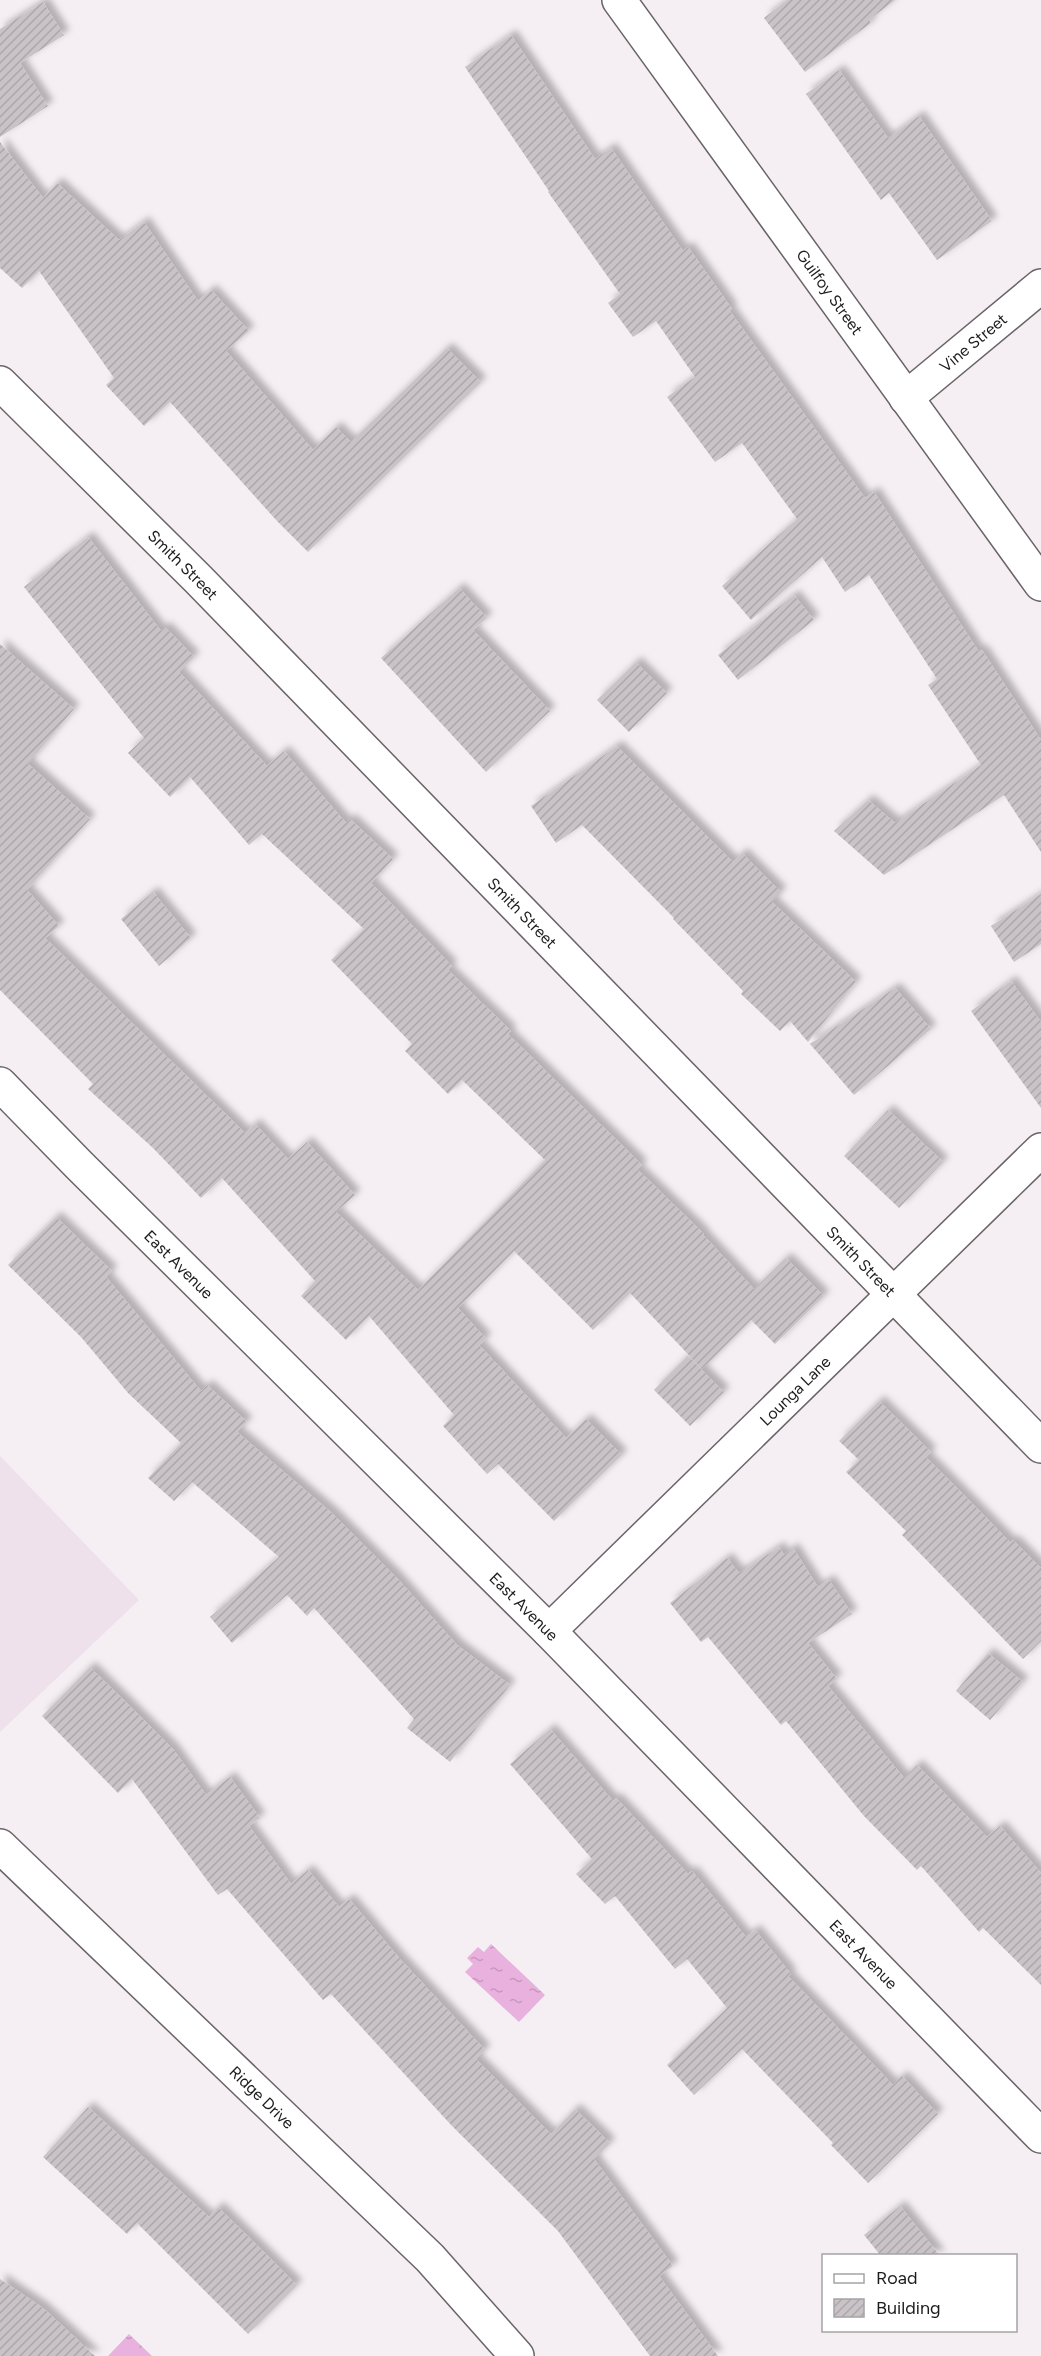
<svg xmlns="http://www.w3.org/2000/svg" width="1041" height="2356" viewBox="0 0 1041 2356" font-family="Figtree,sans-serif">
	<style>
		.built { fill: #eee1eb }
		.water { fill: url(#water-ripples) }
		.building { fill: url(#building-hatch); filter: url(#shadow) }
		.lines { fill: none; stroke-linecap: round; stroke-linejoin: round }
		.minor-casing { stroke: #6a6469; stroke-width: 36 }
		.minor { stroke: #fff; stroke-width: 33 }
		.labels { text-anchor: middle; stroke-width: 4.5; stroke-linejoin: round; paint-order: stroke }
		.street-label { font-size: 16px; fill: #1d1b1c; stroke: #fff }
	</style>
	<defs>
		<pattern id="water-ripples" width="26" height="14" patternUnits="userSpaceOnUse" patternTransform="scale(1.5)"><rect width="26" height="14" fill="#e8b1de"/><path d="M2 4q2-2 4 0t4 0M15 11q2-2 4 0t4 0" fill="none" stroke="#c798be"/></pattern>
		<pattern id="building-hatch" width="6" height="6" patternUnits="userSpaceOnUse" patternTransform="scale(1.5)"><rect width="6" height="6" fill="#c9c3c7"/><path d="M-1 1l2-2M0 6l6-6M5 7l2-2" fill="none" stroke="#aca7aa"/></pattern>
		<filter id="shadow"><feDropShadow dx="5.5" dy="-5.5" stdDeviation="3" flood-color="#0004"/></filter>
	</defs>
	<rect width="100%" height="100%" fill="#f5eff4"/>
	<path class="built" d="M 0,1456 L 139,1600 L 0,1732 Z"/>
	<g class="water">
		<path d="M 491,1944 L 545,1995 L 519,2022 L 465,1972 L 473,1964 L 467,1958 L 478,1947 L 484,1952 Z"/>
		<path d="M 129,2334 L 152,2356 L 108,2356 Z"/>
	</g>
	<g class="building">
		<path d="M 787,0 L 895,0 L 869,20 L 871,23 L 805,72 L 764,18 Z"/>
		<path d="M 43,2 L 64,35 L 20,63 L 48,106 L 0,137 L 0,29 Z"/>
		<path d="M 511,35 L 595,159 L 611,148 L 683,251 L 688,247 L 732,309 L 729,310 L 865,498 L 874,492 L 979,652 L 982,650 L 1041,740 L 1041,852 L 1004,795 L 884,875 L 834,831 L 868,800 L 895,823 L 981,765 L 928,685 L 937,679 L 869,575 L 845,592 L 822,557 L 751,620 L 722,586 L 797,519 L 742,443 L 715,462 L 667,397 L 695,377 L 656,321 L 633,337 L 608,303 L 620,294 L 548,192 L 549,191 L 465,67 Z"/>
		<path d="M 839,70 L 888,138 L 919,116 L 992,221 L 937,260 L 889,193 L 881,200 L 806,94 Z"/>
		<path d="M 0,142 L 43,198 L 57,183 L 119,240 L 144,222 L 198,301 L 211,290 L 249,331 L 226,351 L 313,450 L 336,427 L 351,442 L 447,348 L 481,382 L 308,552 L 277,521 L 170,402 L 144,426 L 106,385 L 114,378 L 39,271 L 22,288 L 0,268 Z"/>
		<path d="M 88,537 L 161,631 L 165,627 L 194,657 L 179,672 L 267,766 L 284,751 L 346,823 L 350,819 L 393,859 L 371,883 L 452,966 L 448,970 L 511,1031 L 508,1034 L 642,1165 L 637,1169 L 704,1234 L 703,1235 L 754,1289 L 786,1258 L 824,1296 L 775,1344 L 751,1320 L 702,1369 L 630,1293 L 593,1330 L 514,1251 L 458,1308 L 486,1339 L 479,1345 L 566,1438 L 586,1419 L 622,1455 L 554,1521 L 498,1464 L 487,1474 L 443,1426 L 454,1415 L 369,1316 L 346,1340 L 301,1296 L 315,1281 L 222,1178 L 201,1198 L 153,1148 L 88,1089 L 93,1084 L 0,990 L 0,644 L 74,709 L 28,764 L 90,819 L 27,890 L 59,926 L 45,938 L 245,1133 L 255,1124 L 288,1159 L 307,1142 L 355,1195 L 336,1212 L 418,1290 L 545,1160 L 462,1080 L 448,1094 L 405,1051 L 412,1044 L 331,960 L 364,929 L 262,834 L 249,845 L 190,777 L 170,797 L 128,753 L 144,738 L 24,587 Z"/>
		<path d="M 459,588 L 487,618 L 473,630 L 550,711 L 486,772 L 381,658 Z"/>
		<path d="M 794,595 L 814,620 L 738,680 L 718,655 Z"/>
		<path d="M 636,662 L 667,693 L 629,732 L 597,700 Z"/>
		<path d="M 617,746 L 733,862 L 742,853 L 781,892 L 772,902 L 856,982 L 808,1042 L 790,1021 L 780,1031 L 741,994 L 743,991 L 673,919 L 674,918 L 582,825 L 556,843 L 531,806 Z"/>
		<path d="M 153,892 L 191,938 L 159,966 L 121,919 Z"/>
		<path d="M 1041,894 L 1041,944 L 1014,962 L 991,926 Z"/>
		<path d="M 1011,981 L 1041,1022 L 1041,1108 L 971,1011 Z"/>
		<path d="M 895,988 L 931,1029 L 854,1095 L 810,1044 Z"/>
		<path d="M 888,1110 L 943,1162 L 899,1208 L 844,1156 Z"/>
		<path d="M 56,1217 L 112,1271 L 106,1277 L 201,1391 L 207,1385 L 247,1422 L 237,1432 L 333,1514 L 396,1577 L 457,1645 L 510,1685 L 450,1762 L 407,1728 L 414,1719 L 314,1608 L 307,1616 L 287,1595 L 232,1643 L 210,1617 L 279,1557 L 192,1482 L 174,1501 L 148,1478 L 181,1443 L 128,1393 L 81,1337 L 8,1265 Z"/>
		<path d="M 688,1356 L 724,1392 L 690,1426 L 654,1390 Z"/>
		<path d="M 879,1401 L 931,1452 L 926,1457 L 1011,1543 L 1013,1540 L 1041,1568 L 1041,1641 L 1023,1659 L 902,1535 L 906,1531 L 846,1472 L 859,1460 L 839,1441 Z"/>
		<path d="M 779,1547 L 784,1555 L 793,1548 L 818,1587 L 829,1580 L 852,1614 L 808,1643 L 837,1679 L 828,1686 L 904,1778 L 917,1765 L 987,1837 L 1000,1826 L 1041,1873 L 1041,1985 L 983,1928 L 979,1932 L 921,1866 L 917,1870 L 864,1816 L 786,1721 L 781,1725 L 708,1637 L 701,1642 L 670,1603 L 727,1558 L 739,1573 Z"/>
		<path d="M 988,1653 L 1023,1682 L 990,1720 L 956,1691 Z"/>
		<path d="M 90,1667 L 173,1749 L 206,1795 L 230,1777 L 260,1818 L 249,1826 L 291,1884 L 308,1870 L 339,1907 L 349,1899 L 400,1959 L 485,2050 L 476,2059 L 551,2134 L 575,2109 L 610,2143 L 594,2159 L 673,2266 L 659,2276 L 718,2356 L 650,2356 L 558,2231 L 452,2126 L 331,1994 L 323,2000 L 227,1889 L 218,1895 L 132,1779 L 118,1793 L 42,1716 Z"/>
		<path d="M 550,1729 L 613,1801 L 616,1798 L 688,1874 L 692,1871 L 746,1937 L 755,1930 L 791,1974 L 788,1976 L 893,2085 L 902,2076 L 938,2114 L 868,2183 L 831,2145 L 833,2143 L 742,2049 L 694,2095 L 667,2065 L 727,2008 L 687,1959 L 675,1969 L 615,1896 L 605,1904 L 576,1874 L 592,1859 L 510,1764 Z"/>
		<path d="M 88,2107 L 209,2217 L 218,2207 L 297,2285 L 248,2334 L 137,2223 L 127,2234 L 43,2157 Z"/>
		<path d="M 900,2206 L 940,2256 L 881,2256 L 864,2235 Z"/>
		<path d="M 0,2279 L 43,2308 L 95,2356 L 0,2356 Z"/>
	</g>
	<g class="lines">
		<defs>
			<g id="minor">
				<path id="s1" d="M 619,0 L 1041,584"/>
				<path id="s2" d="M 0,383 L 198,579 L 1041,1446"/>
				<path id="s3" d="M 906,398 L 1041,286"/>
				<path id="s4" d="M 0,1084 L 79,1165 L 549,1631 L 1041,2136"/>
				<path id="s5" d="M 549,1631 L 1041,1150"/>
				<path id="s6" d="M 0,1846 L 430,2258 L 517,2356"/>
			</g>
		</defs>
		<use href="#minor" class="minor-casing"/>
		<use href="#minor" class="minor"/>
	</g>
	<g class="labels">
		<g class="street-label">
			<text dy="6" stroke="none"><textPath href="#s1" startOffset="360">Guilfoy Street</textPath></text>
			<text dy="6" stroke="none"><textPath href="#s3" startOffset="87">Vine Street</textPath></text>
			<text dy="6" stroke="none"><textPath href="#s2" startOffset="258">Smith Street</textPath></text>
			<text dy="6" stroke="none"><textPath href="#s2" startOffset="744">Smith Street</textPath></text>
			<text dy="6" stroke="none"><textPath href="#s2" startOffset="1230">Smith Street</textPath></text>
			<text dy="6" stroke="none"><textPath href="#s4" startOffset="254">East Avenue</textPath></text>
			<text dy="6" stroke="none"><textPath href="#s5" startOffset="344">Lounga Lane</textPath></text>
			<text dy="6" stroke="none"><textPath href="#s4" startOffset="740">East Avenue</textPath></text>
			<text dy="6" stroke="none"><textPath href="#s4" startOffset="1226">East Avenue</textPath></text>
			<text dy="6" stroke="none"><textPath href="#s6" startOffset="363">Ridge Drive</textPath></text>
		</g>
	</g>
	<rect x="822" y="2254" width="195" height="78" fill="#ffffff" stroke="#a5a4a4" stroke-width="1.5"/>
	<rect x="834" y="2274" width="30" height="9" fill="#ffffff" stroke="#a5a4a4" stroke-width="1.5"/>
	<text x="876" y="2284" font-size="18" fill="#1d1b1c">Road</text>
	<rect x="834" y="2299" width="30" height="18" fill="url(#building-hatch)" stroke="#a5a4a4" stroke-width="1.5"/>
	<text x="876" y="2314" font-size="18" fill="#1d1b1c">Building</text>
</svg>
